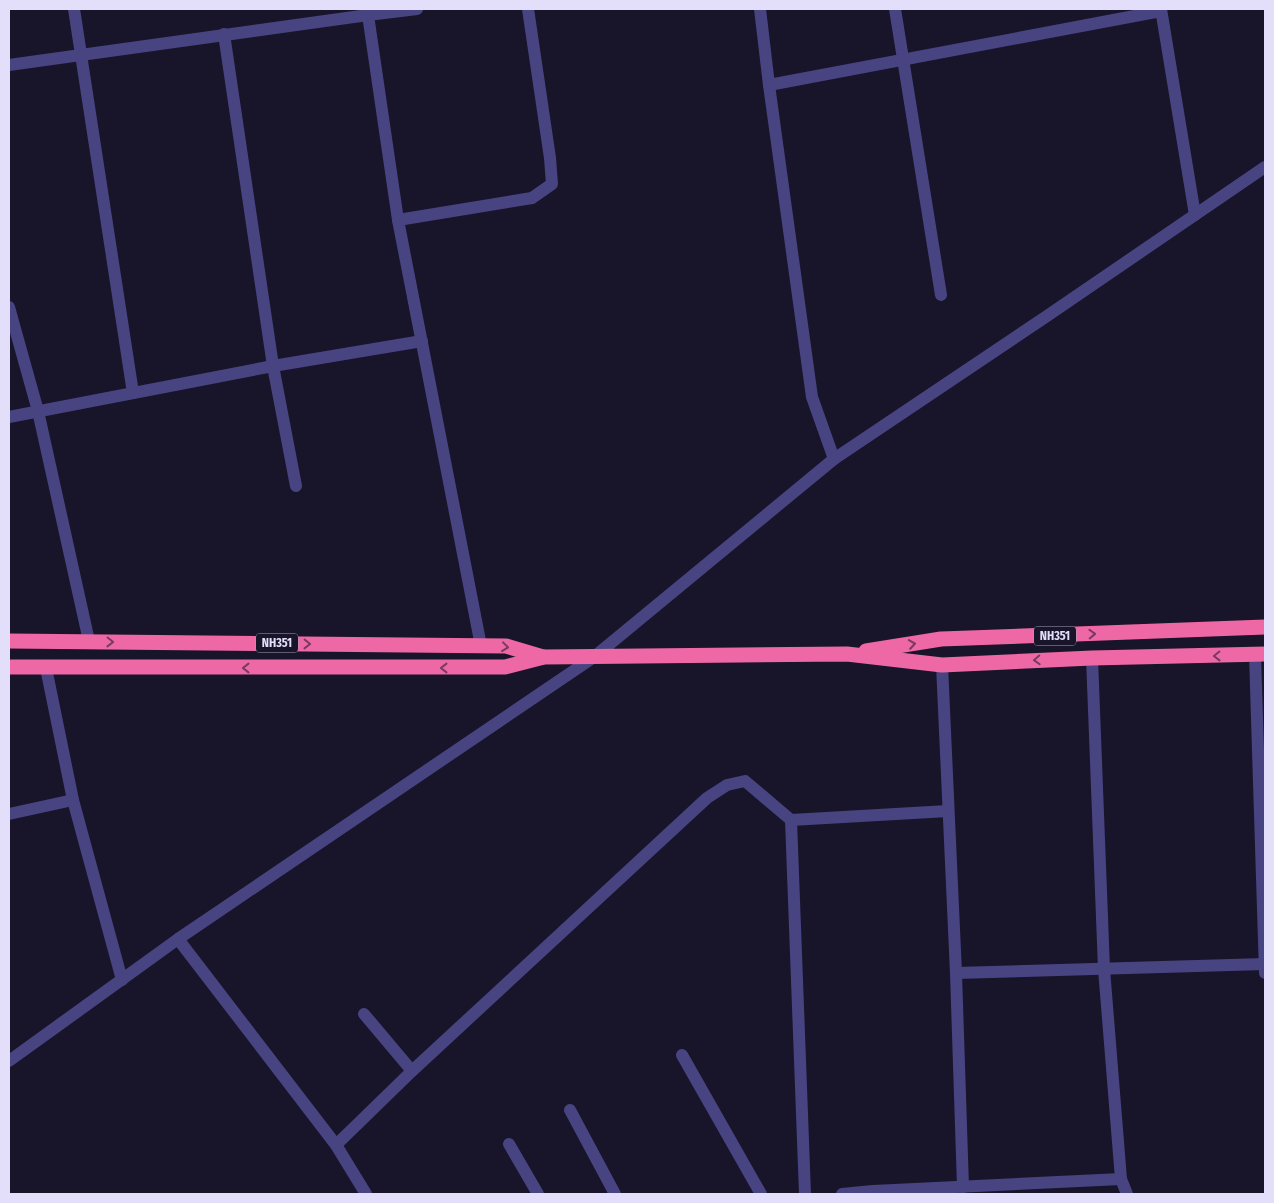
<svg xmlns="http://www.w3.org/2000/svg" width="1274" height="1203" viewBox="0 0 1274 1203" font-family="'Fira Sans Condensed',sans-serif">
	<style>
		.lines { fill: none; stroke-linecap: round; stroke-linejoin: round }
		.minor { stroke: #484482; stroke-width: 12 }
		.highway { stroke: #ee68a6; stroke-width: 15 }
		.oneway { stroke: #783a61 }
		.labels { text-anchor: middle; stroke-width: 4.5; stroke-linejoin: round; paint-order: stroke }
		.shield { fill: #181429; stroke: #a6a2bc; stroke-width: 1 }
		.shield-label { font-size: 12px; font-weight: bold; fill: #e3dffb }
	</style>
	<rect width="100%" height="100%" fill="#181429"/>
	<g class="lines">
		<g class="minor">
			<path d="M 74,9 L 133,393"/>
			<path d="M 367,9 L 368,15 L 417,9"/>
			<path d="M 760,9 L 769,85 L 812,397 L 834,459"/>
			<path d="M 895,9 L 941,295"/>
			<path d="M 1161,9 L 1195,215"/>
			<path d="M 224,34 L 273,366 L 296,486"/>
			<path d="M 9,65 L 368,15 L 398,220 L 481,646"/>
			<path d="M 769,85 L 1161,11"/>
			<path d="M 398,220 L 532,198 L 552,184 L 550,158 L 528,9"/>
			<path d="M 9,307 L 38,411 L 89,641"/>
			<path d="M 9,417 L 273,366 L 422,341"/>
			<path d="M 1255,655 L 1265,973"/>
			<path d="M 1092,658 L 1104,969 L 1121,1179 L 1127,1194"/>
			<path d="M 942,665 L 956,973 L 963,1187"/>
			<path d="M 46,668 L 73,800 L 122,980"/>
			<path d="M 9,814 L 73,800"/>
			<path d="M 178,939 L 336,1145 L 366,1194"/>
			<path d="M 956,973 L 1265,964"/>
			<path d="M 364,1014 L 412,1071"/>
			<path d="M 682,1055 L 761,1194"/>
			<path d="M 9,1061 L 178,939 L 594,657 L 834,459 L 1047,316 L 1265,167"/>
			<path d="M 570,1110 L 615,1194"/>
			<path d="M 509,1144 L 538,1194"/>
			<path d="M 336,1145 L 412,1071 L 707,798 L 727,785 L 745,781 L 791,820"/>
			<path d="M 805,1194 L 791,820 L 948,811"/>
			<path d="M 842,1194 L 873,1191 L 1121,1179"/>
		</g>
		<g class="highway">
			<path d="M 9,641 L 506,646 L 543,657"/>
			<path d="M 866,651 L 941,639 L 1265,627"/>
			<path d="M 9,667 L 505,667 L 544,657 L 847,654 L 942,665 L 1092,658 L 1265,654"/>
		</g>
	</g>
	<defs><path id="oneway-chevron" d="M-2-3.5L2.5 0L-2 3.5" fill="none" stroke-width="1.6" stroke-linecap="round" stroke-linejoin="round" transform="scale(1.25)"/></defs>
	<g class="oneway">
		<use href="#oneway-chevron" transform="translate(1092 634) rotate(-2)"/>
		<use href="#oneway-chevron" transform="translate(110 642) rotate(1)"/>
		<use href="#oneway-chevron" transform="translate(307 644) rotate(1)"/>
		<use href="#oneway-chevron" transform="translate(912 644) rotate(-9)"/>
		<use href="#oneway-chevron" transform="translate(505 647) rotate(7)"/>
		<use href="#oneway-chevron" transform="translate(1217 656) rotate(179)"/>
		<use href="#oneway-chevron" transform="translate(1037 660) rotate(177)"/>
		<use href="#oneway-chevron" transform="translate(246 668) rotate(180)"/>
		<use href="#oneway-chevron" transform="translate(444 668) rotate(180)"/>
	</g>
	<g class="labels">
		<g class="shield">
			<rect x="1034" y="626.5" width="42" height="19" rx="4"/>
			<rect x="256" y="633.5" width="42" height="19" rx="4"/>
		</g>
		<g class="shield-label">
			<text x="1055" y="640">NH351</text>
			<text x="277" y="647">NH351</text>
		</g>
	</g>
	<rect width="1274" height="1203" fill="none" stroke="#e3dffb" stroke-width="20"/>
</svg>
